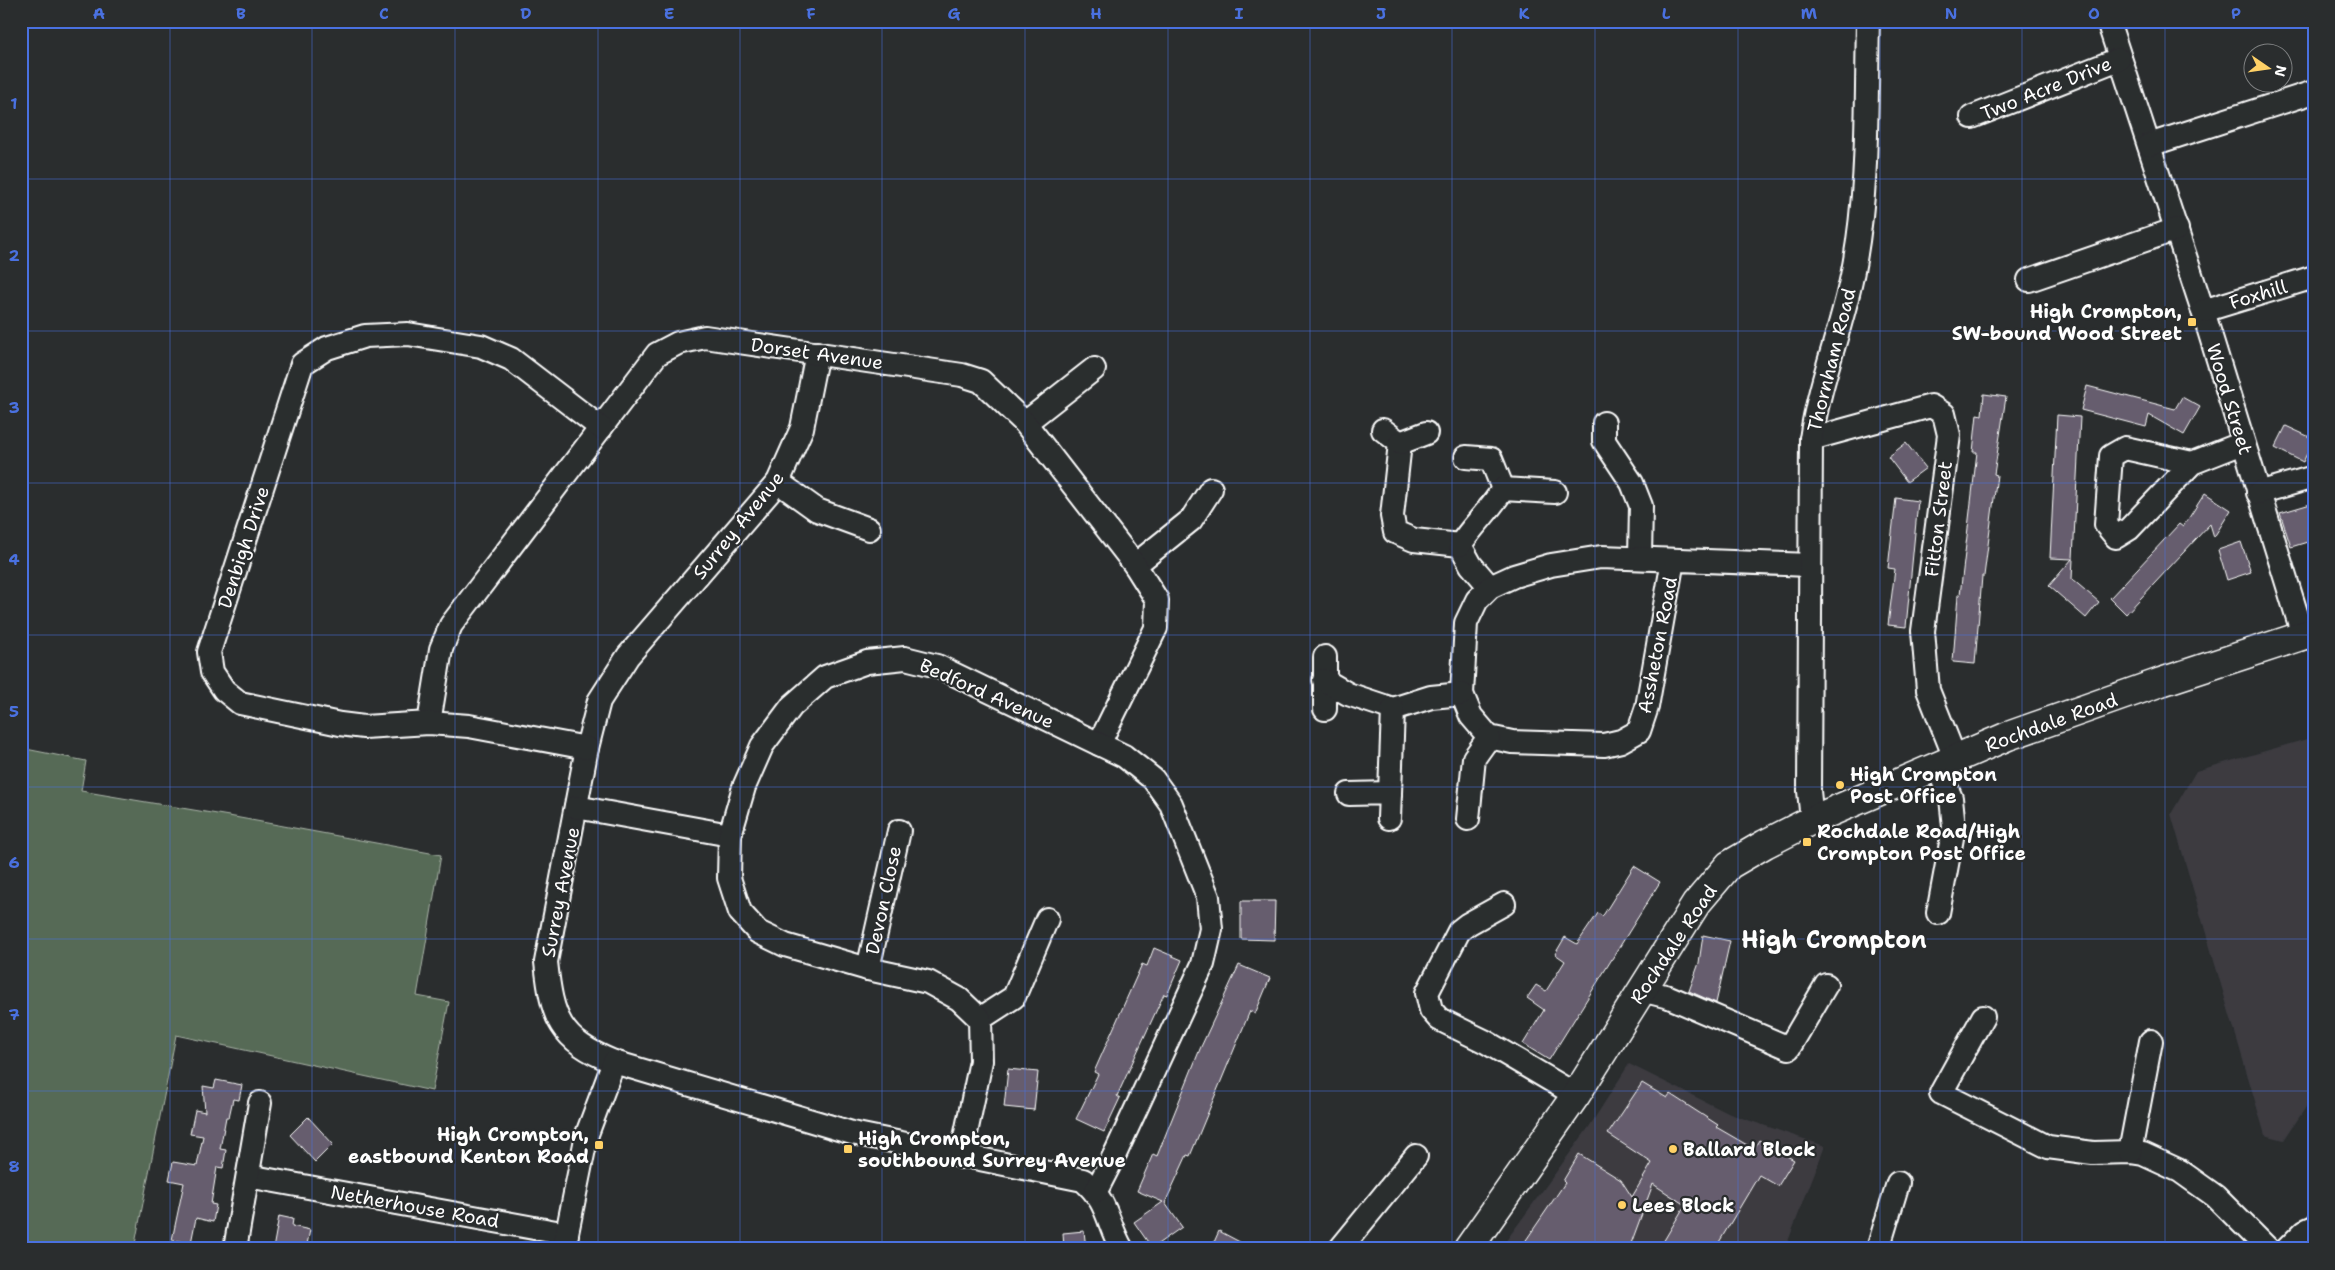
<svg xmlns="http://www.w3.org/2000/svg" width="2335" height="1270" viewBox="0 0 2335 1270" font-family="'Shantell Sans',sans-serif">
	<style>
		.built { fill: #3c3b41 }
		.green { fill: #576b56; stroke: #abb5aa }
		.building { fill: #665d6e; stroke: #fff }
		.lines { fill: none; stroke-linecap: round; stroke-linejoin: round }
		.minor-casing { stroke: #fff; stroke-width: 26 }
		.major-casing { stroke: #fff; stroke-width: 31 }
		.minor { stroke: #2a2d2e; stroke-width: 22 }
		.major { stroke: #2a2d2e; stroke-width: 28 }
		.grid { fill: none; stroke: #4a71e0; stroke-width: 1; stroke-opacity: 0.55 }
		.poi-dot { fill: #ffd166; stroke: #2a2d2e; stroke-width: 2 }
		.labels { text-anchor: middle; stroke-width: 4.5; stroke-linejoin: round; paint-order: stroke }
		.street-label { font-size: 19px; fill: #fff; stroke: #2a2d2e }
		.poi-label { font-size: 19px; font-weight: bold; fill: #fff; stroke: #2a2d2e; text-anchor: start }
		.district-label { font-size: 24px; font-weight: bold; fill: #fff; stroke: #2a2d2e }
		.neatline { fill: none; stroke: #4a71e0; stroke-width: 2 }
		.grid-label { font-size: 16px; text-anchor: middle; font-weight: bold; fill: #4a71e0 }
	</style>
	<rect width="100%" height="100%" fill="#2a2d2e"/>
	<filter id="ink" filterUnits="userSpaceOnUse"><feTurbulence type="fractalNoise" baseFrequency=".02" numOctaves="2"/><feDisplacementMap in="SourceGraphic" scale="10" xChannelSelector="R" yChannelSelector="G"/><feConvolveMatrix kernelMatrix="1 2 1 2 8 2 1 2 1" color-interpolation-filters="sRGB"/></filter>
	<g filter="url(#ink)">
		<g class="built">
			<path d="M 2314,737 L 2314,1095 L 2284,1140 L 2265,1135 L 2171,814 L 2196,771 Z"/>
			<path d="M 1629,1064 L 1730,1114 L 1825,1146 L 1785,1249 L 1500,1249 L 1589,1127 Z"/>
		</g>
		<path class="green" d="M 21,748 L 86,761 L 81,791 L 229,816 L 441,855 L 417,996 L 449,1002 L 432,1091 L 176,1035 L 134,1249 L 21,1249 Z"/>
		<g class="building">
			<path d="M 2087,386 L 2175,409 L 2182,397 L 2200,407 L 2184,435 L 2149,415 L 2146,427 L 2081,410 Z"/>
			<path d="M 1984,394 L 2006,397 L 1994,474 L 1997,475 L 1984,576 L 1982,576 L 1975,664 L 1953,662 L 1958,595 L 1960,595 L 1977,452 L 1973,452 L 1977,414 L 1982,415 Z"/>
			<path d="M 2057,415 L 2080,417 L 2072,579 L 2099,602 L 2086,618 L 2049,586 L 2072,559 L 2050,558 Z"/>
			<path d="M 2286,426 L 2314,439 L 2303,462 L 2275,448 Z"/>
			<path d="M 1906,443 L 1926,468 L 1907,482 L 1888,457 Z"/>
			<path d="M 2205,493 L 2231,510 L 2214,537 L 2210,524 L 2126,614 L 2110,598 L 2179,524 L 2183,527 Z"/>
			<path d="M 1896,498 L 1918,501 L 1906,627 L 1888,625 L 1895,569 L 1888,568 Z"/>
			<path d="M 2314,503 L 2314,540 L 2291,547 L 2280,513 Z"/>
			<path d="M 2241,542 L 2251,572 L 2227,580 L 2218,550 Z"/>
			<path d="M 1634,866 L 1660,882 L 1549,1060 L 1523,1044 L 1544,1010 L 1527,998 L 1536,985 L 1546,991 L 1565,961 L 1555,954 L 1565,937 L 1577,944 L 1598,913 L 1602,916 L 1604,914 Z"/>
			<path d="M 1241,901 L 1275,901 L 1274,940 L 1241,939 Z"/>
			<path d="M 1703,935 L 1730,941 L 1716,1003 L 1689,991 L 1699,963 Z"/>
			<path d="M 1154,948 L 1182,960 L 1167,995 L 1164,994 L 1117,1096 L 1120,1098 L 1104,1132 L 1076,1119 L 1098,1074 L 1094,1072 L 1142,964 L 1147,966 Z"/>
			<path d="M 1239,965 L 1270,978 L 1255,1014 L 1250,1011 L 1190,1156 L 1187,1155 L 1165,1203 L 1182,1227 L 1152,1248 L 1134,1222 L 1163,1202 L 1137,1191 L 1153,1154 L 1157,1156 L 1200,1049 Z"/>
			<path d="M 1008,1069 L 1038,1072 L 1034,1110 L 1004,1107 Z"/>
			<path d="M 216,1080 L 242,1085 L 239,1100 L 233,1099 L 229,1117 L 226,1117 L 220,1149 L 226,1150 L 223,1168 L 217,1167 L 211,1204 L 216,1205 L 213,1222 L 196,1218 L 191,1243 L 172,1240 L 184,1183 L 169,1180 L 173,1162 L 197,1166 L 203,1136 L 190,1134 L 195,1110 L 205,1112 L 203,1086 L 214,1088 Z"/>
			<path d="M 1642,1083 L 1667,1098 L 1670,1094 L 1718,1125 L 1716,1127 L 1754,1149 L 1759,1140 L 1794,1160 L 1778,1186 L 1759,1175 L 1715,1249 L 1659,1249 L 1685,1205 L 1653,1184 L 1629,1249 L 1520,1249 L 1565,1183 L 1563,1181 L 1579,1154 L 1621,1180 L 1632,1197 L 1652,1163 L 1608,1134 Z"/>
			<path d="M 308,1117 L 333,1144 L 315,1162 L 290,1135 Z"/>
			<path d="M 279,1216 L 293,1219 L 292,1226 L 310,1230 L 306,1249 L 273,1249 Z"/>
			<path d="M 1084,1231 L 1086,1249 L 1064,1249 L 1063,1233 Z"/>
			<path d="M 1219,1231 L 1253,1249 L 1211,1249 Z"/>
		</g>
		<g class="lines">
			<defs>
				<g id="minor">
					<path d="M 2108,21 L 2203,311 L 2303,635"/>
					<path d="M 1972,117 L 2119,59"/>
					<path d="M 2149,145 L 2314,92"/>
					<path d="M 2029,280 L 2177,229"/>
					<path d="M 2203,311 L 2314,277"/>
					<path d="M 817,353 L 802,428 L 778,482 L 628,656 L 599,701 L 587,748 L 546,962 C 552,1018 559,1040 614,1062 L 852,1133 L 1083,1180 C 1109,1202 1107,1224 1122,1249"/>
					<path d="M 1025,423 L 1094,369"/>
					<path d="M 1604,423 L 1604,441 L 1632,483 L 1641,506 L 1640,557"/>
					<path d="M 1383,430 L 1400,443 L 1392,516 L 1395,532 L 1414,540 L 1460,545 L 1471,565 L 1490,587"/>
					<path d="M 1811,439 L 1931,406 L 1944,414 L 1949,435 L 1923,631 L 1928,690 L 1955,758"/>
					<path d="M 1400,443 L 1426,433"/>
					<path d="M 1466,457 L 1491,459 L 1503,489"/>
					<path d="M 2192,463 L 2129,529 L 2116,537 L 2106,525 L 2111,456 L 2125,448 L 2192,463 L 2243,443"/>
					<path d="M 778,482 L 817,510 L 869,529"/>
					<path d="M 2258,493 L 2314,477"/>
					<path d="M 1460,545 C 1473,525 1491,509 1503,489 L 1555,492"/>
					<path d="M 1673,560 L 1647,707 L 1639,731 L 1621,741 L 1604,745 L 1512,742 L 1489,737 L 1471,716 L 1462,694 L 1466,623 L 1477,600 L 1490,587 L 1514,576 L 1551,565 L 1601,557 L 1809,565"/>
					<path d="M 1135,565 L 1191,520 L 1211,489"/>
					<path d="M 1325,657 L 1325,709"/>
					<path d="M 1324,680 L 1348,694 L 1393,709 L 1431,697 L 1462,694"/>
					<path d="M 429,723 L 441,649 L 451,625 L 657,354 L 678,343 L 705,337 L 962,375 L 981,381 L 1025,423 L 1135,565 L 1157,600 L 1156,628 L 1099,744"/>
					<path d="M 587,748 L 469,726 L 429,723 L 364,727 L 340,724 L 240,703 L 224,690 L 212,672 L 209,652 L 302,364 L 327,348 L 365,336 L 408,334 L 481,346 L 511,359 L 601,428"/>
					<path d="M 1937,766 L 1951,798 L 1954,827 L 1938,913"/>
					<path d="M 1390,793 L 1393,709"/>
					<path d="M 1349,794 L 1390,793 L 1389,818"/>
					<path d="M 576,807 L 730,835"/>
					<path d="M 1468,819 L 1474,758 L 1489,737"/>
					<path d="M 1812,820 L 1809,791 L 1811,439 C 1819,383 1841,331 1852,276 C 1869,193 1866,105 1868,21"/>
					<path d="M 1504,904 L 1468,924 L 1459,931 L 1427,993 L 1431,1010 L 1439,1019 L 1486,1042 L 1576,1095"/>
					<path d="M 868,969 L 899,831"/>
					<path d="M 1641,990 L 1669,997 L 1789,1048 L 1826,985"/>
					<path d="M 1983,1017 L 1941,1093 L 2048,1147 L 2093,1153 L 2130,1152 L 2143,1154 L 2180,1171 L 2215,1196 L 2268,1249"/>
					<path d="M 980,1019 L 1014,997 L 1047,919"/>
					<path d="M 2130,1152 L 2151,1041"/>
					<path d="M 961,1157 L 981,1061 L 980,1019 L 959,999 L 928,982 L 868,969 L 785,945 L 758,932 L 740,912 L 729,878 L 730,835 L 744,787 L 762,746 L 792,706 L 825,677 L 867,662 L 905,658 L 937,666 L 1124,756 L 1153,779 L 1171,804 L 1208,897 L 1211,929 L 1203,964 L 1116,1152 L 1096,1191"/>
					<path d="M 248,1176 L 567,1234"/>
					<path d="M 564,1248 L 587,1134 L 614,1062"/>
					<path d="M 235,1249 L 260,1103"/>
					<path d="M 1340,1249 L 1416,1156"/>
					<path d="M 1878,1249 L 1898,1183"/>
					<path d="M 2287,1249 L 2305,1231 L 2314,1227"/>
				</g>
				<path id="major" d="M 1468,1249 L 1576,1095 L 1696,904 L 1729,865 L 1765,844 L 1812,820 L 2008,736 L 2161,682 L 2314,632"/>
			</defs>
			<use href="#minor" class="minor-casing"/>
			<use href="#major" class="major-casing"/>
			<use href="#minor" class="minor"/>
			<use href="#major" class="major"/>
		</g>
	</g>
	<path class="grid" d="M 170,21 L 170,1249M 312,21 L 312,1249M 455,21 L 455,1249M 598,21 L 598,1249M 740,21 L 740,1249M 882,21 L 882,1249M 1025,21 L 1025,1249M 1168,21 L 1168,1249M 1310,21 L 1310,1249M 1452,21 L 1452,1249M 1595,21 L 1595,1249M 1738,21 L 1738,1249M 1880,21 L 1880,1249M 2022,21 L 2022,1249M 2165,21 L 2165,1249M 21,179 L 2314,179M 21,331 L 2314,331M 21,483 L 2314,483M 21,635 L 2314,635M 21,787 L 2314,787M 21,939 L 2314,939M 21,1091 L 2314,1091"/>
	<g class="poi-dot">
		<rect x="2187" y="317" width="10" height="10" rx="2.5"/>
		<circle cx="1840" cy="785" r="5"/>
		<rect x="1802" y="837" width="10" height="10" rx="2.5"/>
		<rect x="594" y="1140" width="10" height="10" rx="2.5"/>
		<rect x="843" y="1144" width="10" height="10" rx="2.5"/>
		<circle cx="1673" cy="1149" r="5"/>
		<circle cx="1622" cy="1205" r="5"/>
	</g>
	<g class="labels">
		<g class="street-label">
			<text transform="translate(2046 88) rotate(-22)" y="7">Two Acre Drive</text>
			<text transform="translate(2258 294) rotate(-17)" y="7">Foxhill</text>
			<text transform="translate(817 353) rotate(8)" y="7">Dorset Avenue</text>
			<text transform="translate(1831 360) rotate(-76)" y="7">Thornham Road</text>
			<text transform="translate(2230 399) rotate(73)" y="7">Wood Street</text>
			<text transform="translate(1938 519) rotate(-83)" y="7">Fitton Street</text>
			<text transform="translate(738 525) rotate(-51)" y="7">Surrey Avenue</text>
			<text transform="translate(243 547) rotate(-72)" y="7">Denbigh Drive</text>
			<text transform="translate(1657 645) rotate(-79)" y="7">Assheton Road</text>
			<text transform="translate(987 693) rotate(24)" y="7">Bedford Avenue</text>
			<text transform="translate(2051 722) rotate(-20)" y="7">Rochdale Road</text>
			<text transform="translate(560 892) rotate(-79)" y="7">Surrey Avenue</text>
			<text transform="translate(883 900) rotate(-78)" y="7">Devon Close</text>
			<text transform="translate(1673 944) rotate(-56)" y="7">Rochdale Road</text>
			<text transform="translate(415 1206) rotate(10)" y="7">Netherhouse Road</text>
		</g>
		<g class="poi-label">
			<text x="2182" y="318" text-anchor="end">High Crompton,<tspan x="2182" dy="22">SW-bound Wood Street</tspan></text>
			<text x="1850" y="781">High Crompton<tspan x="1850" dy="22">Post Office</tspan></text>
			<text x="1817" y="838">Rochdale Road/High<tspan x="1817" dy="22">Crompton Post Office</tspan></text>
			<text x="589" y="1141" text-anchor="end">High Crompton,<tspan x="589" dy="22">eastbound Kenton Road</tspan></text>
			<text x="858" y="1145">High Crompton,<tspan x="858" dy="22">southbound Surrey Avenue</tspan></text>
			<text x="1683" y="1156">Ballard Block</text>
			<text x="1632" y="1212">Lees Block</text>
		</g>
		<g class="district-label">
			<text x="1834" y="948">High Crompton</text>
		</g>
	</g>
	<rect width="2335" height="1270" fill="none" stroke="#2a2d2e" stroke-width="55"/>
	<g transform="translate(2268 68) rotate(103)"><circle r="24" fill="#2a2d2e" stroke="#7f8182"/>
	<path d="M0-4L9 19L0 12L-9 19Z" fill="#ffd166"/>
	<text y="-8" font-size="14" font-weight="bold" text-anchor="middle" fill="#ffffff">N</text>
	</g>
	<rect x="28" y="28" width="2280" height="1214" class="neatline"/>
	<g class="grid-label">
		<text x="99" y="19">A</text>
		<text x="241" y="19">B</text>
		<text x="384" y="19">C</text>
		<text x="526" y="19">D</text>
		<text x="669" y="19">E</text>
		<text x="811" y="19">F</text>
		<text x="954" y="19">G</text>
		<text x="1096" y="19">H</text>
		<text x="1239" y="19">I</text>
		<text x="1381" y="19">J</text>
		<text x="1524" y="19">K</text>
		<text x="1666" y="19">L</text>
		<text x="1809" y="19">M</text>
		<text x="1951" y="19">N</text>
		<text x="2094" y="19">O</text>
		<text x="2236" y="19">P</text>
		<text x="14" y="109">1</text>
		<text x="14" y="261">2</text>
		<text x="14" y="413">3</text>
		<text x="14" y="565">4</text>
		<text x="14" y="717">5</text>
		<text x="14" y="868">6</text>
		<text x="14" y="1020">7</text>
		<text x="14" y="1172">8</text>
	</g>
</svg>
